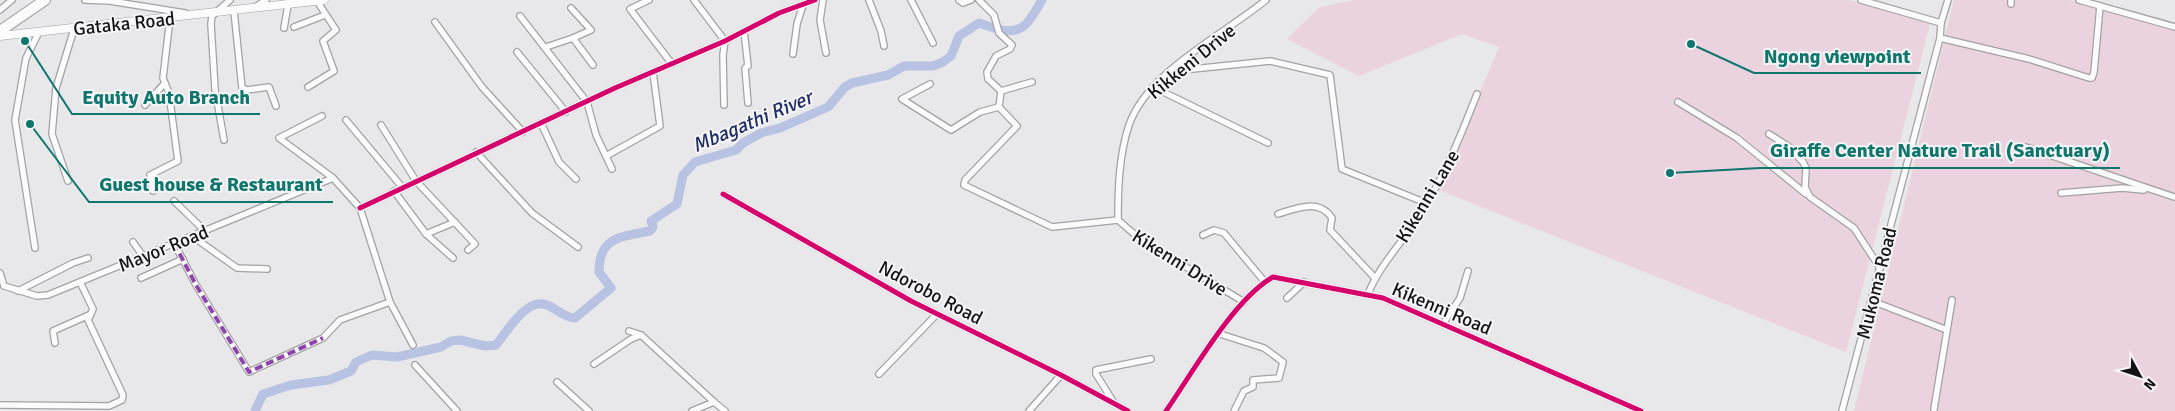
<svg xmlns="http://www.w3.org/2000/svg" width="2175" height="411" viewBox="0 0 2175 411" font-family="Signika,sans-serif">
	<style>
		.green { fill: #ebd2df }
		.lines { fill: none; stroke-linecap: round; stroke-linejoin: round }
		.river { stroke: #b8c2e3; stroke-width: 9 }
		.street-casing { stroke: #a3a2a3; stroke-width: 8 }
		.secondary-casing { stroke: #a3a2a3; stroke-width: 9 }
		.highway-casing { stroke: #a3a2a3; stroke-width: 12 }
		.street { stroke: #fcfbfc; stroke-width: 5.5 }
		.secondary { stroke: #fcfbfc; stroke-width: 8 }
		.highway { stroke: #fcfbfc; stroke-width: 10 }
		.quiet { stroke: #8e44ad; stroke-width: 4; stroke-dasharray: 8 4; stroke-linecap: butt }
		.cycleway-casing { stroke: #f5f4f7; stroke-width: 8 }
		.cycleway { stroke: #d6006c; stroke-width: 5 }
		.labels { text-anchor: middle; stroke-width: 4; stroke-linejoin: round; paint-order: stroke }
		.street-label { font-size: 19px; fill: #141314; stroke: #f5f4f7 }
		.water-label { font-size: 20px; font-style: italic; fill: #202c64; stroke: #f5f4f7 }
		.leader { fill: none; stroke: #0f766e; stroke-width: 2 }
		.callout-dot { fill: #0f766e; stroke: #f5f4f7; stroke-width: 2 }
		.callout-label { font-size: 20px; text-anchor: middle; font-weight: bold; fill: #0f766e; stroke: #f5f4f7; stroke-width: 4; stroke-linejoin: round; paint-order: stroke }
	</style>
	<rect width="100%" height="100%" fill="#e8e7e9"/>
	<g class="green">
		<path d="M 1353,0 L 1849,0 L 1930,24 L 1846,352 L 1439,190 L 1499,47 L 1462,34 L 1359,76 L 1287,39 L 1320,7 Z"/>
		<path d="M 1954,0 L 2069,0 L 2175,29 L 2175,411 L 1854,411 Z"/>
	</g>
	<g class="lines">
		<g class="river">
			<path d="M 1001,30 C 1025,35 1031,18 1042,0"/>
			<path d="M 255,411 L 263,394 L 291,385 L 329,380 L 351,371 L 356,362 L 372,355 L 397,357 L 441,347 L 451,341 L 460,340 L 485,346 L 496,345 C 507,332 526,297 547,305 C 558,309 562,317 575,318 L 611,288 L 599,272 C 599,236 621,237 650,231 L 653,227 L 651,221 L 677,204 L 683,175 L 695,162 L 736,150 L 743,143 L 761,133 L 780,128 L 828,107 L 845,87 L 852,83 L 888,75 L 904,66 L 933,66 L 943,62 L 951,56 L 959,36 L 979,23 L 994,28"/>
		</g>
		<defs>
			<g id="street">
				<path d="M 85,0 L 110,1 L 185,13 L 181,16"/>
				<path d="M 649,0 L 630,9 L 672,64"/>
				<path d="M 694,0 L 725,41 L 723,55 L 724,105"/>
				<path d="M 823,0 L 820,20 L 826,53"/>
				<path d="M 869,0 L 881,31 L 884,46"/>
				<path d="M 911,0 L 933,43"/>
				<path d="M 959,0 L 963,3 L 971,0"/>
				<path d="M 979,0 L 994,15 L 999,33 L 1012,45 L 1010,49 L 996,56 L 987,72 L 988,79 L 1001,91"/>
				<path d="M 1861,0 L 1941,23"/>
				<path d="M 1948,0 L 1941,23 L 1940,38 L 2029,59 L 2089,78 L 2092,78 L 2094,72 L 2100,6"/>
				<path d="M 2011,0 L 2011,4"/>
				<path d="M 2079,0 L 2175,27"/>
				<path d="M 255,7 L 266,0"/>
				<path d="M 571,8 L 591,30 L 573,38"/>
				<path d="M 0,10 L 12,0"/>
				<path d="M 234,11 L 242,88 L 247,90 L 269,87 L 276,106"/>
				<path d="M 520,16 L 587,102 L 596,135 L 612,169"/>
				<path d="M 435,22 L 482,87 L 523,132"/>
				<path d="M 294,27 L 325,15"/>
				<path d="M 284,28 L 288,5"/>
				<path d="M 744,31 L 748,66 L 745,68 L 748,103"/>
				<path d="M 546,47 L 573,38 L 593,65"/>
				<path d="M 517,52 L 566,112"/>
				<path d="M 793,54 L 797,24 L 803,5"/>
				<path d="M 1173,71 L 1270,61 L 1330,75 L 1342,169 L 1426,203"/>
				<path d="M 1032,82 L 1001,91 L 999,107 L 1017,126 L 965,180 L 964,185 L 1052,227 L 1118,220"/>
				<path d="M 930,84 L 902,99 L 951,130 L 980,112 L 999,107"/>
				<path d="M 308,87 L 334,71 L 323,41 L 336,30 L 317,1"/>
				<path d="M 1153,87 L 1268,143"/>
				<path d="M 1678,102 L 1737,138 L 1806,194"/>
				<path d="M 145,105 L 164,84"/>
				<path d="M 322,116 L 279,138 L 333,178 L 360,208 L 390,302 L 413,345"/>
				<path d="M 346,120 L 402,187"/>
				<path d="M 541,123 L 559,162 L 576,179"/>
				<path d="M 381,125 L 416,181 L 475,244 L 468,250"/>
				<path d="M 1769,134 L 1788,146 L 1803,162 L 1806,168 L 1805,187 L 1810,197 L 1854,228 L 1880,268"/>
				<path d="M 224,140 L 215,89 L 211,24 L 212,16 L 230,0"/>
				<path d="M 2026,147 L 2174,197"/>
				<path d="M 476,152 L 532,213 L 578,247"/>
				<path d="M 606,156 L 660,126 L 653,72"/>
				<path d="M 68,181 L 52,134 L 56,88 L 74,29"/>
				<path d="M 153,191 L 150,175 L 178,161 L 169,93 L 163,78 L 170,18"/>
				<path d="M 394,191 L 426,234 L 453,258"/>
				<path d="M 2061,193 L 2122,188 L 2144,190"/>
				<path d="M 723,194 L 911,301 L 1061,375 L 1128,411"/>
				<path d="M 174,201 L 205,231"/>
				<path d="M 360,208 L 615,88 L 725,41 L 779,13 L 815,0"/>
				<path d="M 1278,214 C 1297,208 1319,198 1332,218 L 1330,230 L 1374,277"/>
				<path d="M 1118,220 C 1118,189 1119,155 1129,125 C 1148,71 1223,35 1266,0"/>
				<path d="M 1118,220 L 1140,239 L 1244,302"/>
				<path d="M 426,234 L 455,222"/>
				<path d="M 1203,235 L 1214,230 L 1224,233 L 1264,281"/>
				<path d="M 192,236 L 237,268 L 267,269"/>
				<path d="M 133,242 L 143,256"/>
				<path d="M 174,243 L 196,285 L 249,372 L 323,338 L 340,320 L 390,302"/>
				<path d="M 35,248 L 15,120 L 26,58 L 39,32"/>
				<path d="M 0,273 L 4,286 L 37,296 L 48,295 L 333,178"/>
				<path d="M 141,278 L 183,259"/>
				<path d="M 18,291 L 73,263 L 88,258"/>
				<path d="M 1368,294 C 1380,264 1403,242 1420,215 C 1444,177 1461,135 1477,94"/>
				<path d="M 1287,298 L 1304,282"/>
				<path d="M 1872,301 L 1947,330"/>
				<path d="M 1443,324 L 1460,298 L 1468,271"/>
				<path d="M 629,331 L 641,335 L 714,402"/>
				<path d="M 1220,334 L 1264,348 L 1283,362 L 1279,378 L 1253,380 L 1253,387 L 1244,391 L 1234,411"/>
				<path d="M 55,343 L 53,331 L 89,315"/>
				<path d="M 594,364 L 631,339 L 641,335"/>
				<path d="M 415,365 L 457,411"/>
				<path d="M 879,374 L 937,314"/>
				<path d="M 557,382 L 589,411"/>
				<path d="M 1114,403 L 1096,374 L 1096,370 L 1151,359"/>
				<path d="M 0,405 L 109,406 L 122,400 L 123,395 L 88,320 L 93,309 L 80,282"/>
				<path d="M 1934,409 L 1952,300"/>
				<path d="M 692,411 L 714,402 L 725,411"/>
				<path d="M 1029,411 L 1061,375"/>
				<path d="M 1166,411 C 1193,372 1233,300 1273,277 L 1383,298 L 1641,411"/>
				<path d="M 1842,411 L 1940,38"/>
			</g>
			<path id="secondary" d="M 0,36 L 324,0"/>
			<path id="highway" d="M 0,31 L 45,0"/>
		</defs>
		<use href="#street" class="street-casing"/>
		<use href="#secondary" class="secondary-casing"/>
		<use href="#highway" class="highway-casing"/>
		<use href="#street" class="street"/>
		<use href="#secondary" class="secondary"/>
		<use href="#highway" class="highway"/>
		<path class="quiet" d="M 174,243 L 196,285 L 249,372 L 323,338"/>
		<defs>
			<g id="cycleway">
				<path d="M 723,194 L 911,301 L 1061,375 L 1128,411"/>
				<path d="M 360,208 L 615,88 L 725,41 L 779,13 L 815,0"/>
				<path d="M 1166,411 C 1193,372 1233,300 1273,277 L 1383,298 L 1641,411"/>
			</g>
		</defs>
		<use href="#cycleway" class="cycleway-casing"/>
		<use href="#cycleway" class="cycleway"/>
	</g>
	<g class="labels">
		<g class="street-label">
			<text transform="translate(124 23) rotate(-6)" y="7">Gataka Road</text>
			<text transform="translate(1191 61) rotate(-39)" y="7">Kikkeni Drive</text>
			<text transform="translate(1427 196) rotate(-59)" y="7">Kikenni Lane</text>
			<text transform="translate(163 248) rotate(-22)" y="7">Mayor Road</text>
			<text transform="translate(1180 262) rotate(32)" y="7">Kikenni Drive</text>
			<text transform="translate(1876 283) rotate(-76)" y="7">Mukoma Road</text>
			<text transform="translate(931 292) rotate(28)" y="7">Ndorobo Road</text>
			<text transform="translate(1442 308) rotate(23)" y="7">Kikenni Road</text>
		</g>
		<g class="water-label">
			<text transform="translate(752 121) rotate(-23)" y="7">Mbagathi River</text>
		</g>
	</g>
	<path class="leader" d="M1691 44L1754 73H1921M25 41L72 114H260M1670 173L1760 168H2120M30 124L89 202H333"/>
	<g class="callout-dot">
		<circle cx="1691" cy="44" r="5"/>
		<circle cx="25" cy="41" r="5"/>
		<circle cx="1670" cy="173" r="5"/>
		<circle cx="30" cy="124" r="5"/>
	</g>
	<g class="callout-label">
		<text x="1837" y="63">Ngong viewpoint</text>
		<text x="166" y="104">Equity Auto Branch</text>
		<text x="1940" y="157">Giraffe Center Nature Trail (Sanctuary)</text>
		<text x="211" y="191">Guest house &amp; Restaurant</text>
	</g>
	<g transform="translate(2140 376) rotate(130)" stroke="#f5f4f7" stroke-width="4" paint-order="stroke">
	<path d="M0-4L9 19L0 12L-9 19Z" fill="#141314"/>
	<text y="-8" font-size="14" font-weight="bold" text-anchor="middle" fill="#141314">N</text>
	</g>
</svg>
